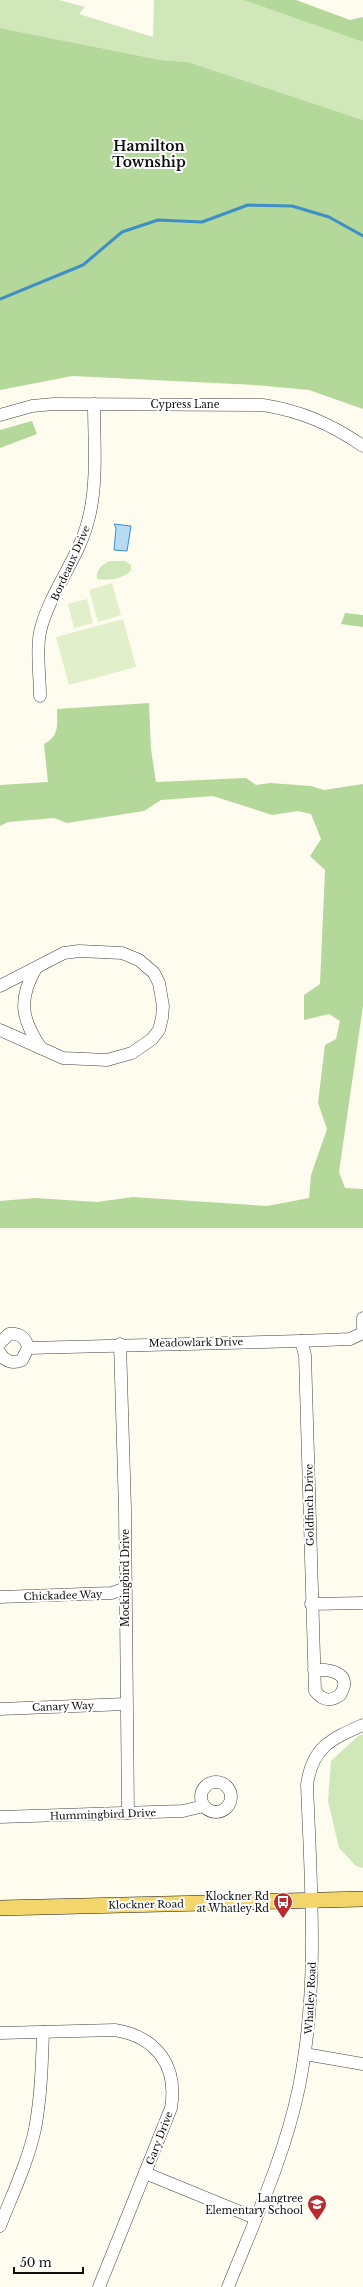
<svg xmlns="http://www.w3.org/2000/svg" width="363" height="2287" viewBox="0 0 363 2287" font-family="'Libre Baskerville',serif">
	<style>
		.green { fill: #d0e7ba }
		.forest { fill: #b4d79a }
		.pitch { fill: #e2efcb }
		.water { fill: #b6dbf3; stroke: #408ec7 }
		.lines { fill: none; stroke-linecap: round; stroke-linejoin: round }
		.stream { stroke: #408ec7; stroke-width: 3 }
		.minor-casing { stroke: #414141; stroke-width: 13 }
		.major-casing { stroke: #1f1f1f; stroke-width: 16 }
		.minor { stroke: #fff; stroke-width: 12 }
		.major { stroke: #f2d56b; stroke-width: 15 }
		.labels { text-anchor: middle; stroke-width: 4; stroke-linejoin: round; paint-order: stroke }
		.street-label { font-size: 10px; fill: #0e0e0e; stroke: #fff }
		.poi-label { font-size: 10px; fill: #0e0e0e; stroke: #fff; text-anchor: end }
		.district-label { font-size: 14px; font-weight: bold; fill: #0e0e0e; stroke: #fff }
	</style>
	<rect width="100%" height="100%" fill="#fefcef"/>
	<g class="green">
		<path d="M 0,0 L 59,0 L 85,7 L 79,14 L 153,37 L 154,0 L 243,0 L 363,42 L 363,120 L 188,62 L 161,60 L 0,28 Z"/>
		<path d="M 109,561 L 125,561 L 131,565 L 131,570 C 124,579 108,581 97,579 C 95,570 102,565 109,561 Z"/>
		<path d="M 363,1734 L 363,1868 L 356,1866 L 339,1848 L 328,1801 L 331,1761 L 357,1737 Z"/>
	</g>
	<g class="forest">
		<path d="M 243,0 L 296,0 L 350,20 L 363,17 L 363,42 Z"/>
		<path d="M 0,28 L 161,60 L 188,62 L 363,120 L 363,409 L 309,390 L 255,385 L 72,376 L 0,390 Z"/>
		<path d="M 32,421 L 37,434 L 0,448 L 0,430 Z"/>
		<path d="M 345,613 L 363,615 L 363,627 L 341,624 Z"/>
		<path d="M 149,703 L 151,749 L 156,782 L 246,778 L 256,785 L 270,783 L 311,786 L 324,790 L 363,784 L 363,1006 L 339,1172 L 345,1188 L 363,1189 L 363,1228 L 0,1228 L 0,1201 L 35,1198 L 97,1202 L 133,1197 L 267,1206 L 309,1198 L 311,1175 L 327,1129 L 318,1103 L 325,1045 L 336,1039 L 340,1021 L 329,1014 L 304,1020 L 304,995 L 320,984 L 325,870 L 310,856 L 321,839 L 311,814 L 298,811 L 272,815 L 213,796 L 161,800 L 144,811 L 67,823 L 54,818 L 8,822 L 0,826 L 0,785 L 48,782 L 44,744 C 60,736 57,724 57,709 Z"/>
	</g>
	<g class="pitch">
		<path d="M 112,583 L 121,615 L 98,622 L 89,590 Z"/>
		<path d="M 87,599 L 93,623 L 74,628 L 68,604 Z"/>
		<path d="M 123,619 L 136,667 L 69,685 L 56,637 Z"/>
	</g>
	<path class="water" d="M 114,524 L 131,526 L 127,551 L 114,550 L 116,528 Z"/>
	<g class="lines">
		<path class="stream" d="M 0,299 L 83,265 L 122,232 L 158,220 L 202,222 L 248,205 L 292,206 L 329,217 L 363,236"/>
		<defs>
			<g id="minor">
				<path d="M 0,415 L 32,406 L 54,404 L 263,405 C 301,411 331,424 363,446"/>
				<path d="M 40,696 C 40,675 36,652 40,632 C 49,593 78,560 88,521 C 98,485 94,442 94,404"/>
				<path d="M 36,968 C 18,999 21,1019 41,1048"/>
				<path d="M 0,986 L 64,953 L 79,951 L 122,953 L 139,960 L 154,973 L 159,983 L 163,1006 L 162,1018 L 159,1030 L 152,1039 L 132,1053 L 107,1060 L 63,1058 L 0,1030"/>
				<path d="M 363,1318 L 363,1328"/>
				<path d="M 301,1341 L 305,1355 L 315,1691 C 323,1701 330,1702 340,1695 C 354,1673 330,1669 314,1670"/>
				<path d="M 0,1343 L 9,1334 C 19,1333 26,1337 28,1348 L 22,1360 C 13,1364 5,1362 0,1353"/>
				<path d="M 120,1344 L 125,1509 L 128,1813"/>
				<path d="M 28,1348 L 301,1341 L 350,1339 L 363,1333"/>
				<path d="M 0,1597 L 112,1593 L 125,1588"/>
				<path d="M 311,1604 L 363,1603"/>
				<path d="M 0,1709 L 126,1704"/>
				<circle cx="216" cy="1797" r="15"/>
				<path d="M 0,1817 L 183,1811 L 204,1806"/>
				<path d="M 0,2033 L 115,2030 C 157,2037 178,2066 171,2108 L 99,2287"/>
				<path d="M 305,2054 L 363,2064"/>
				<path d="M 145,2173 L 255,2218"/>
				<path d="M 0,2226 C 12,2195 28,2162 35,2129 C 41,2097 42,2064 43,2032"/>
				<path d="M 228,2287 C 254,2222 285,2156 299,2087 C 319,1988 311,1886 307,1785 C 312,1747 331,1739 363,1725"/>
			</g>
			<path id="major" d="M 0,1908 L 363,1899"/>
		</defs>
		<use href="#minor" class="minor-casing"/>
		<use href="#major" class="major-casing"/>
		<use href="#minor" class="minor"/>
		<use href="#major" class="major"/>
	</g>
	<defs>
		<symbol id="bus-pin" viewBox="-11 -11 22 30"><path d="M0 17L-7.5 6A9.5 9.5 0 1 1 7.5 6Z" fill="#b82c2f" stroke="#fff"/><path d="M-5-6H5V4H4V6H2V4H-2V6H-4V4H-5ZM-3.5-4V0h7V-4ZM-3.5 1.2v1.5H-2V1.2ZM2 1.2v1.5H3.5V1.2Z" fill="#fff"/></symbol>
		<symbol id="school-pin" viewBox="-11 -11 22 30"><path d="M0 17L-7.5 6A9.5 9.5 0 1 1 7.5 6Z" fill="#b82c2f" stroke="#fff"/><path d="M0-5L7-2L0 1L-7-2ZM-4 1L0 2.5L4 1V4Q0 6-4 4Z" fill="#fff"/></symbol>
	</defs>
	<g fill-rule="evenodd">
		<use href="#bus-pin" x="272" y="1891" width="22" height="30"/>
		<use href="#school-pin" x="306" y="2193" width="22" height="30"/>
	</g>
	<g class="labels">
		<g class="street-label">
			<text x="185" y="408">Cypress Lane</text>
			<text transform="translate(70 563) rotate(-66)" y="4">Bordeaux Drive</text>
			<text transform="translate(196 1342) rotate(-1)" y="4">Meadowlark Drive</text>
			<text transform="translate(309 1505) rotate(-91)" y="4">Goldfinch Drive</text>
			<text transform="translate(125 1578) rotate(-90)" y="4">Mockingbird Drive</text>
			<text transform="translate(63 1595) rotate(-2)" y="4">Chickadee Way</text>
			<text transform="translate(63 1706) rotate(-2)" y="4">Canary Way</text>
			<text transform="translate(103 1814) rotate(-2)" y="4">Hummingbird Drive</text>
			<text transform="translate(146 1904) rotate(-1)" y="4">Klockner Road</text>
			<text transform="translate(310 1998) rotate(-87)" y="4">Whatley Road</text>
			<text transform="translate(159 2138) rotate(-69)" y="4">Gary Drive</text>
		</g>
		<g class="poi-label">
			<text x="269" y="1900">Klockner Rd<tspan x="269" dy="12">at Whatley Rd</tspan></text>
			<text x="303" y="2202">Langtree<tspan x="303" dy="12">Elementary School</tspan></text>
		</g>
		<g class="district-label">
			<text x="149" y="151">Hamilton<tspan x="149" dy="16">Township</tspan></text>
		</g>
	</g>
	<path d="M14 2267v6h69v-6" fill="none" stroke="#0e0e0e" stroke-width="2"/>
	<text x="20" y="2267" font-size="12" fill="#0e0e0e" stroke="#ffffff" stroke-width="3" paint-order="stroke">50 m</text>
</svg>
